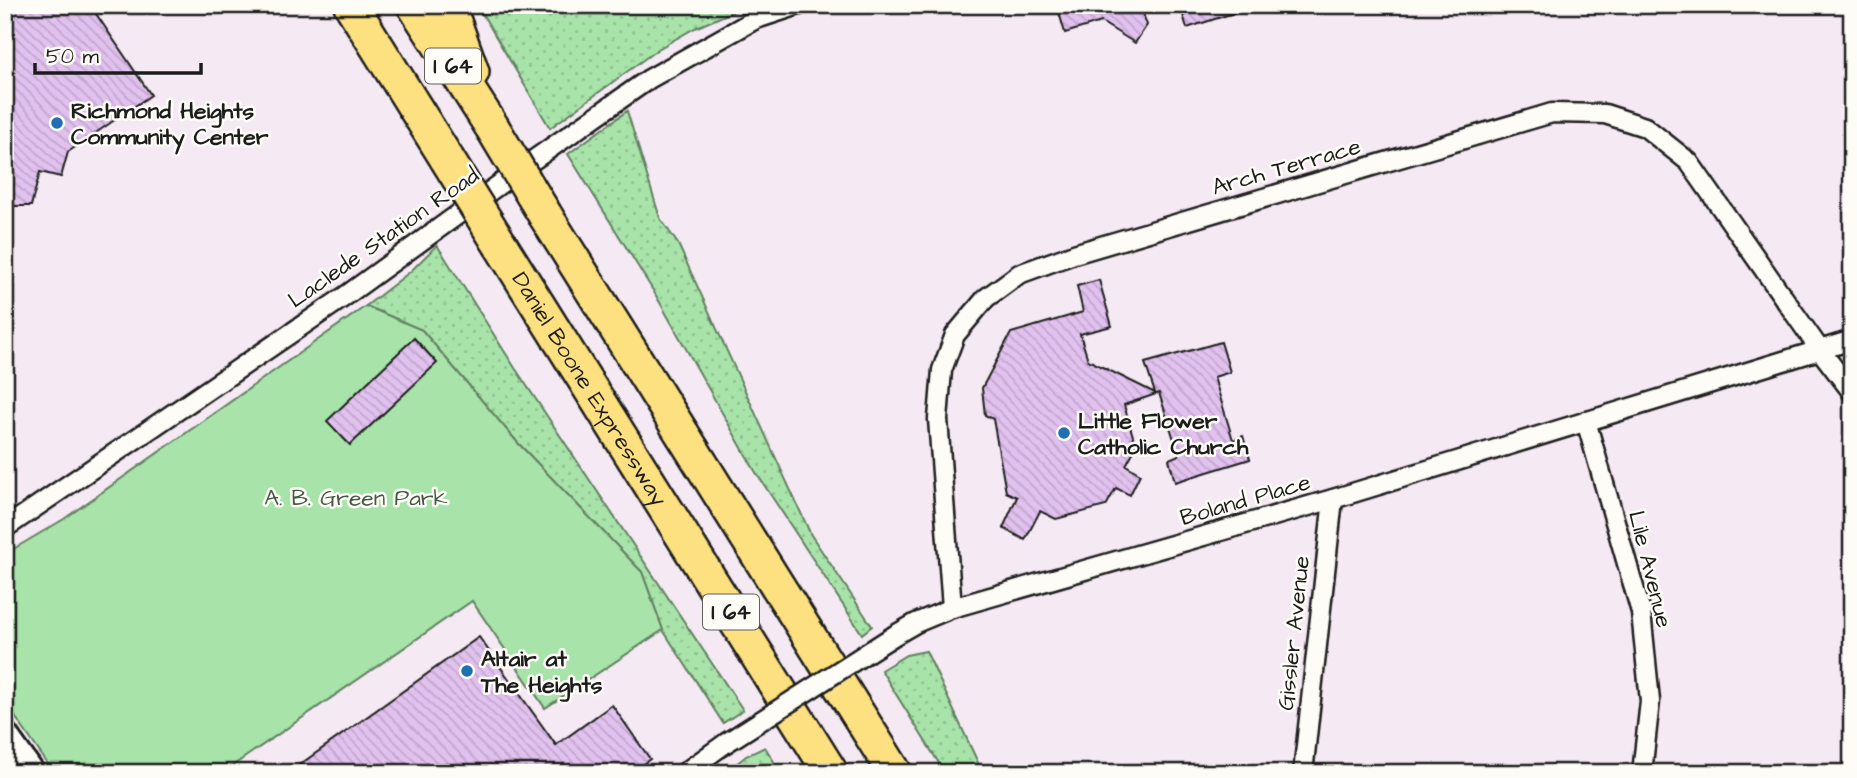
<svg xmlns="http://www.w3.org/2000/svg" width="1857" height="778" viewBox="0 0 1857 778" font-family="'Architects Daughter',sans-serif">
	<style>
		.grass { fill: url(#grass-dots); stroke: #628062; stroke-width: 2 }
		.park { fill: #a8e3a9; stroke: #628062; stroke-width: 2 }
		.building { fill: url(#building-back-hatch); stroke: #1c1c1c; stroke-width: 2 }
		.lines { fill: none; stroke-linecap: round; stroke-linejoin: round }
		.street-casing { stroke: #1c1c1c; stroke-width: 23 }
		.secondary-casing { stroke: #1c1c1c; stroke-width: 30 }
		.highway-casing { stroke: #1c1c1c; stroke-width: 38 }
		.street { stroke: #fdfcf7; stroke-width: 18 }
		.secondary { stroke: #fdfcf7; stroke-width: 24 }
		.highway { stroke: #fde080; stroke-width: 33 }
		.street-bridge-casing { stroke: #1c1c1c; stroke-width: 23; stroke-linecap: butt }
		.highway-bridge-casing { stroke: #1c1c1c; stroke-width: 38; stroke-linecap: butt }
		.street-bridge { stroke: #fdfcf7; stroke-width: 18 }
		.highway-bridge { stroke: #fde080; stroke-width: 33 }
		.poi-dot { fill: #1f6fb2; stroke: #fdfcf7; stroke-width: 2.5 }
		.labels { text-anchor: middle; stroke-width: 5; stroke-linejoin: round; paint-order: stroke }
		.shield { fill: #fdfcf7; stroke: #605f5e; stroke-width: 2 }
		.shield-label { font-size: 21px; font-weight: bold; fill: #1c1c1c }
		.poi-label { font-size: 23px; font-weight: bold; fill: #1c1c1c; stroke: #fdfcf7; text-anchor: start }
		.street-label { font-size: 23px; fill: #1c1c1c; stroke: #fdfcf7 }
		.park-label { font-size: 23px; fill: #465846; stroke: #fdfcf7 }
	</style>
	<defs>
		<pattern id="grass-dots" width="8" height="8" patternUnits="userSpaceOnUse" patternTransform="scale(1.75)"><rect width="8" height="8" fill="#a8e3a9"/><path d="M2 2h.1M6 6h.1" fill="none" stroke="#90c291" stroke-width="1.8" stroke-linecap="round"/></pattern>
		<pattern id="building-back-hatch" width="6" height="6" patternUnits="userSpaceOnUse" patternTransform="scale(1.75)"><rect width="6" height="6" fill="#e1c1ee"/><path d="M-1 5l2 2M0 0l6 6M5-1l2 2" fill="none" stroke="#c0a5cc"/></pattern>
	</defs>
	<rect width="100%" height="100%" fill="#f5eaf4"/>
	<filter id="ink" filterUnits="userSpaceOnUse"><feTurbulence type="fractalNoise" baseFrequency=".0143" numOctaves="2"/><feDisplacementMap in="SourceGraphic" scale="14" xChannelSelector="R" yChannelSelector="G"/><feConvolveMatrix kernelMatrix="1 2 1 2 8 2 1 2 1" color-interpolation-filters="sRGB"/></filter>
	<g filter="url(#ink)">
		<g class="grass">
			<path d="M 477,5 L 738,5 L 739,9 L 695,28 L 658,49 L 550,128 Z"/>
			<path d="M 627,111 L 660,218 L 678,244 L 811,535 L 872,626 L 862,634 L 755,471 L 654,292 L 568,154 Z"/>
			<path d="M 437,245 L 515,368 L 743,710 L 723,723 L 663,630 L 642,572 L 518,443 L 422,330 L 366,306 L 411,271 Z"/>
			<path d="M 926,651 L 980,767 L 990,773 L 945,773 L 881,670 L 906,655 Z"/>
			<path d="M 765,747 L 781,773 L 725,773 L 746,756 Z"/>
		</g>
		<path class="park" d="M 366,306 L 422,330 L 518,443 L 642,572 L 663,630 L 545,708 L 472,601 L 222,773 L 54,773 L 5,702 L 5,554 L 64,519 Z"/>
		<g class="building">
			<path d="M 5,5 L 90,5 L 151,95 L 68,152 L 61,177 L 40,172 L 31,206 L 5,206 Z"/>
			<path d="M 1071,5 L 1140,5 L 1147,25 L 1135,43 L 1101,22 L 1065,33 L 1058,9 Z"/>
			<path d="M 1180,5 L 1245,5 L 1246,9 L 1187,28 Z"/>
			<path d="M 1099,280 L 1112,326 L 1080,334 L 1088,360 L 1155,393 L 1145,363 L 1221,342 L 1230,372 L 1214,377 L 1233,440 L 1243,436 L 1250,459 L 1175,482 L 1169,459 L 1179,455 L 1159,393 L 1124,405 L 1136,447 L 1126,465 L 1140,474 L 1130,495 L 1116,488 L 1106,506 L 1056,519 L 1040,511 L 1025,540 L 1003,528 L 1017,497 L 1006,492 L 993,419 L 985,415 L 982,388 L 1011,333 L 1083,312 L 1077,286 Z"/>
			<path d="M 414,338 L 437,363 L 350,445 L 327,421 Z"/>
			<path d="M 479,637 L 556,745 L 612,705 L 650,759 L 630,773 L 288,773 Z"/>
		</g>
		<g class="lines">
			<defs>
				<g id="street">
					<path d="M 1586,421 L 1641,612 L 1650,701 L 1642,773"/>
					<path d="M 5,528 L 344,297 L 522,168 L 649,79 L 756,19 L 799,5"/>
					<path d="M 952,608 L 938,419 L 942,370 L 955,335 L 986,298 L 1019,274 L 1074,254 L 1552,113 L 1605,114 L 1645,127 L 1689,162 L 1820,350 L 1852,392"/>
					<path d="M 895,635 L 916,623 L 952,608 L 1333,499 L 1852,340"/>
					<path d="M 684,773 L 726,743"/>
					<path d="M 1303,773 L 1333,499"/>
				</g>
				<path id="secondary" d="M 5,735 L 32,773"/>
				<g id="highway">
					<path d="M 351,5 L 447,159"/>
					<path d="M 414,5 L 492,127"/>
					<path d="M 448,5 L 472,72"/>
					<path d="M 545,215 L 895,773"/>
					<path id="s1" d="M 501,246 L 831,773"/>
				</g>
			</defs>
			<use href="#street" class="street-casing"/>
			<use href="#secondary" class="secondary-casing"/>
			<use href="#highway" class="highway-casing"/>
			<use href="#street" class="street"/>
			<use href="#secondary" class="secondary"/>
			<use href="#highway" class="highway"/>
			<defs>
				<path id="street-bridge" d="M 726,743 L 895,635"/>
				<g id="highway-bridge">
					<path d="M 492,127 L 545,215"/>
					<path d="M 447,159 L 501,246"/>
				</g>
			</defs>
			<use href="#street-bridge" class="street-bridge-casing"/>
			<use href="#highway-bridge" class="highway-bridge-casing"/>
			<use href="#street-bridge" class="street-bridge"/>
			<use href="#highway-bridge" class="highway-bridge"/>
		</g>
	</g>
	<g class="poi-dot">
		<circle cx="57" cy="123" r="7"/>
		<circle cx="1064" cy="433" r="7"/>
		<circle cx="467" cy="671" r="7"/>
	</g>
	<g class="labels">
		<g class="shield">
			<rect x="425" y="48.5" width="56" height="35" rx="5"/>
			<rect x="703" y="594.5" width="56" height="35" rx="5"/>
		</g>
		<g class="shield-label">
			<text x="453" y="73">I 64</text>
			<text x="731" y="619">I 64</text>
		</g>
		<g class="poi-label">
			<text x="71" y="118">Richmond Heights<tspan x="71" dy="26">Community Center</tspan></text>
			<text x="1078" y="428">Little Flower<tspan x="1078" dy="26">Catholic Church</tspan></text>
			<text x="481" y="666">Altair at<tspan x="481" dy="26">The Heights</tspan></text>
		</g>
		<g class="street-label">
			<text transform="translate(1286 166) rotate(-16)" y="8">Arch Terrace</text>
			<text transform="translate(383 237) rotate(-35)" y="8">Laclede Station Road</text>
			<text dy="8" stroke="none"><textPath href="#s1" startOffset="168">Daniel Boone Expressway</textPath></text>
			<text transform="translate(1245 499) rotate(-16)" y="8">Boland Place</text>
			<text transform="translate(1651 569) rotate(76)" y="8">Lile Avenue</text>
			<text transform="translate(1293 633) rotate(-84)" y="8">Gissler Avenue</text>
		</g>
		<g class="park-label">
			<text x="356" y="505">A. B. Green Park</text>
		</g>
	</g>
	<rect width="1857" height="778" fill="none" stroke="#fdfcf7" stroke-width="28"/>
	<rect x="14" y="14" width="1829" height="750" fill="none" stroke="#1c1c1c" stroke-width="2.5" filter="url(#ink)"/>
	<path d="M35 63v10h166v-10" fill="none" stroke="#1c1c1c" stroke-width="3.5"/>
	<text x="46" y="63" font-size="21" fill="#1c1c1c" stroke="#fdfcf7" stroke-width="5" paint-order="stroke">50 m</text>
</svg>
